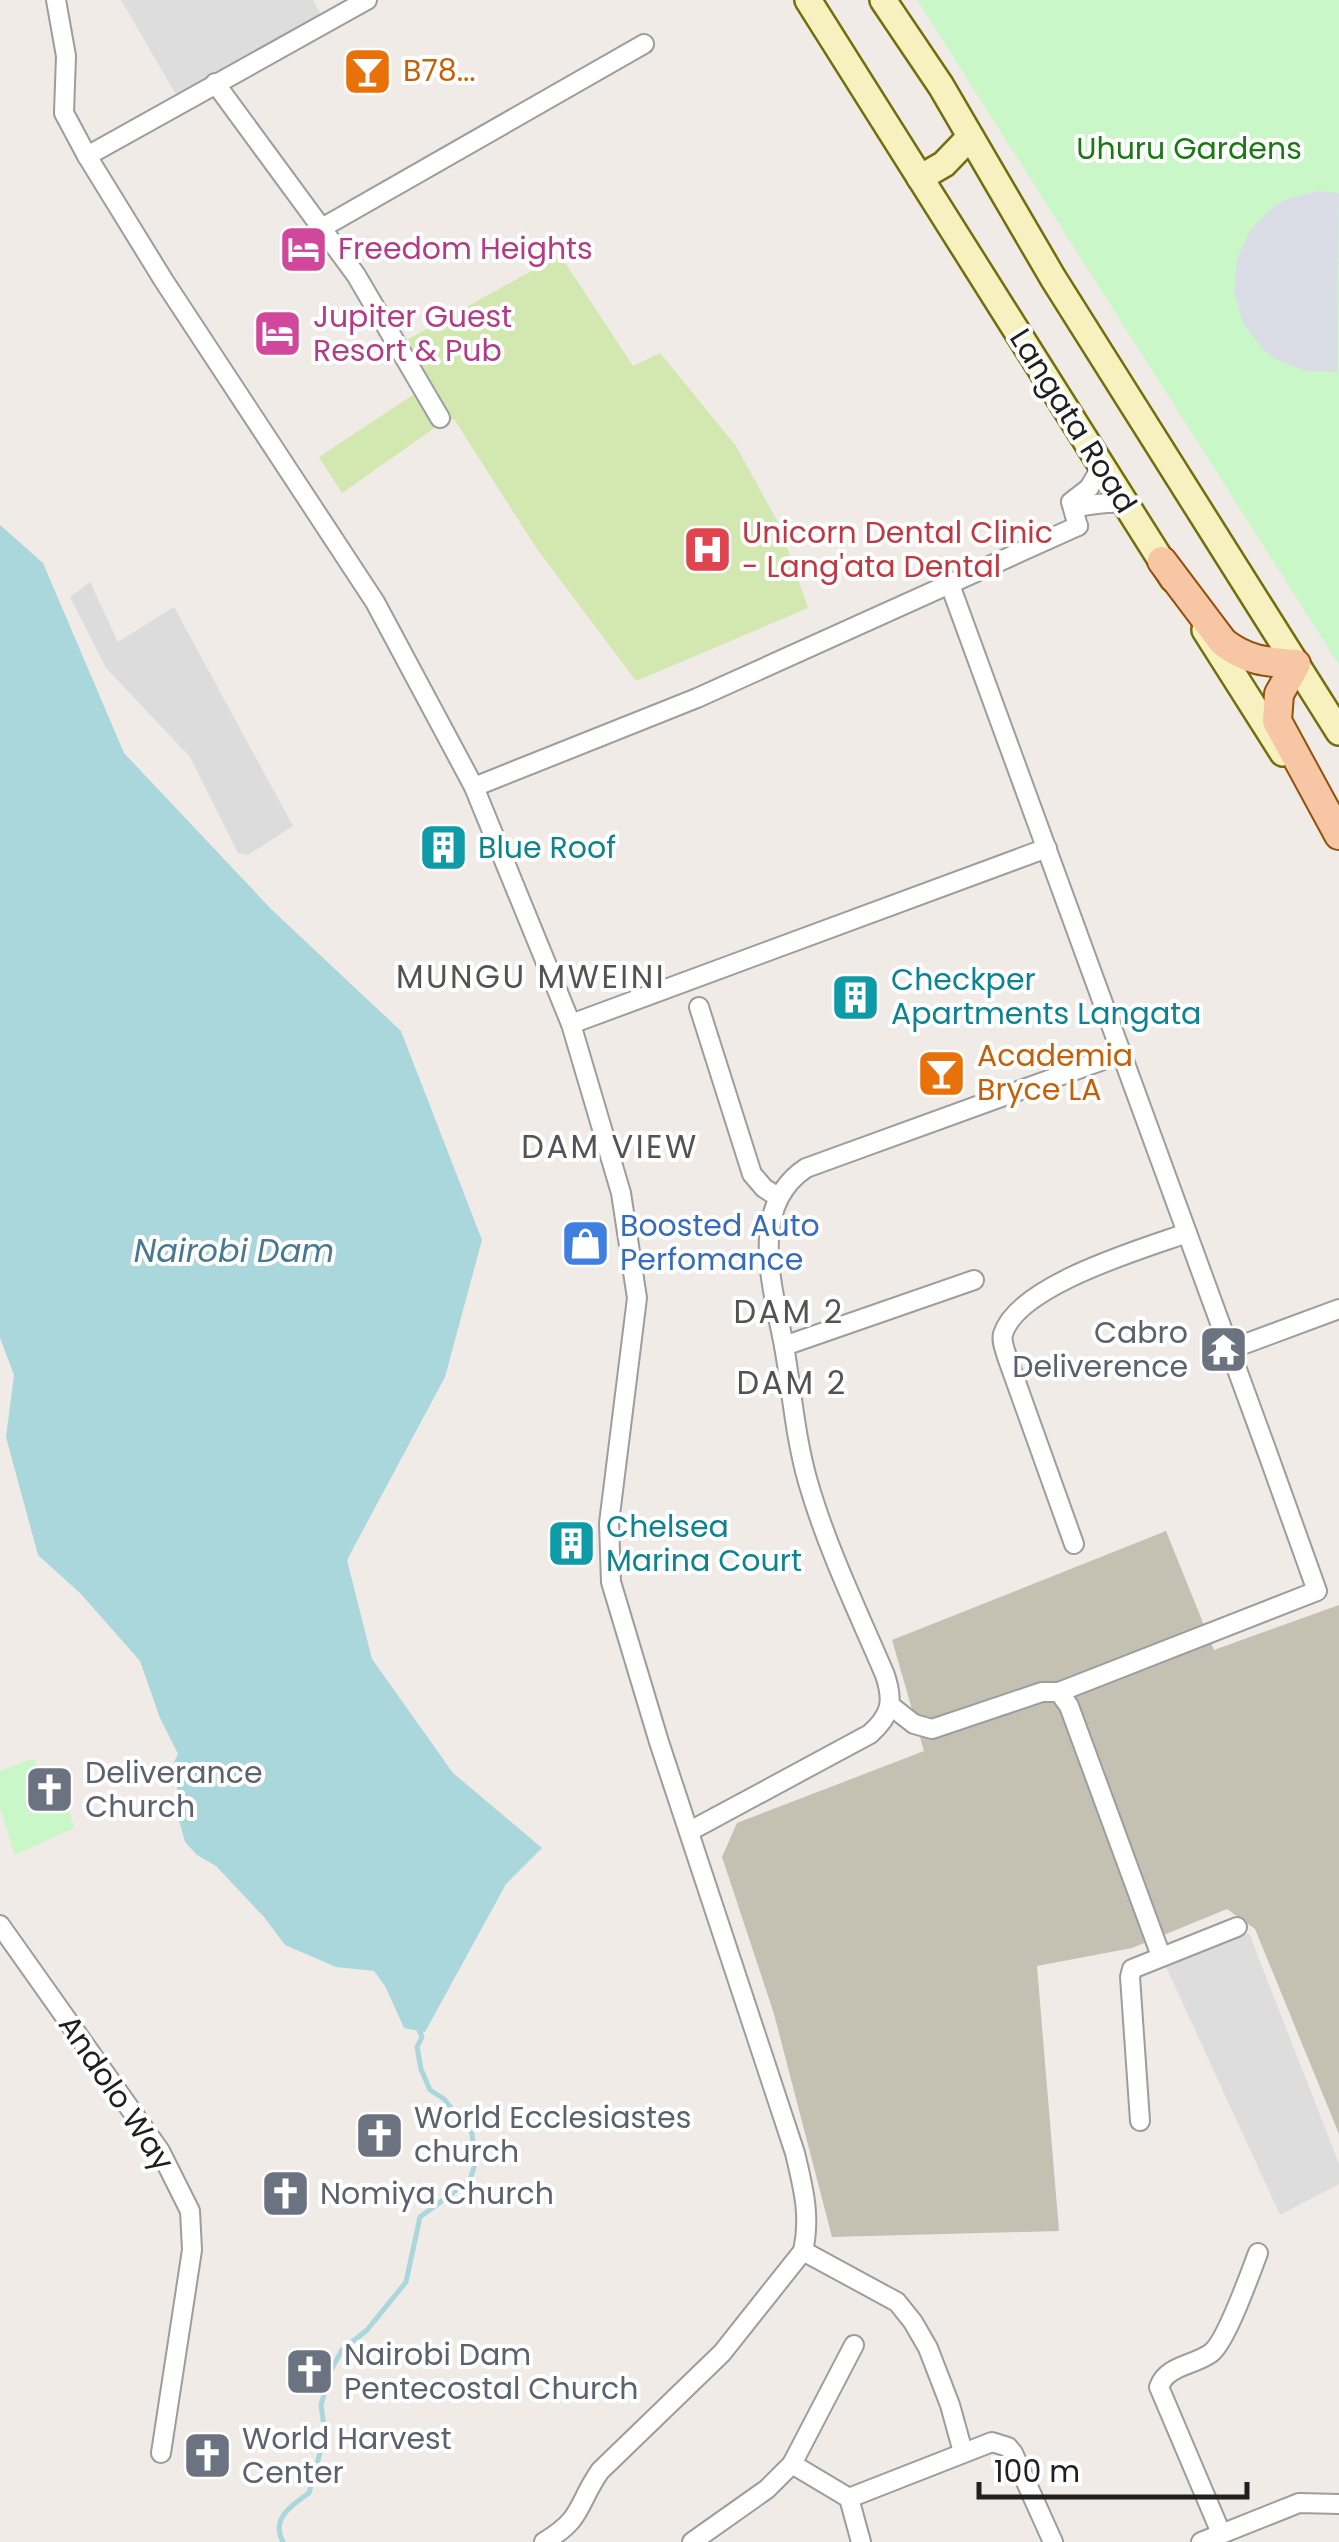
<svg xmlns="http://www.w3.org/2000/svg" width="1339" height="2542" viewBox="0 0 1339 2542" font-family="Poppins,sans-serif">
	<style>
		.residential { fill: #dedddd }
		.construction { fill: #c4c1b3 }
		.grass { fill: #d3e7b0 }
		.park { fill: #caf7c7 }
		.parking { fill: #dcdcdc }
		.plaza { fill: #dbdde6 }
		.water { fill: #aad7db }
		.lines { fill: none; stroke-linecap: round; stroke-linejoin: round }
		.stream { stroke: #aad7db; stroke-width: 5 }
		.minor-casing { stroke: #9d9d9d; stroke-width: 22 }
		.secondary-casing { stroke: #726e0c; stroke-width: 30 }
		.primary-casing { stroke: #935009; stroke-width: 32 }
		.minor { stroke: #fff; stroke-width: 18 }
		.secondary { stroke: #f6f1bf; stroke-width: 25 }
		.primary { stroke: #f7c7a5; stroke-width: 28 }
		.labels { text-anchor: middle; stroke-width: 8; stroke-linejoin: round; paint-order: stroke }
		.food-label { font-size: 30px; fill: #c56008; stroke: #fff; text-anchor: start }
		.park-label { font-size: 30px; fill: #197912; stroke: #fff }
		.hotel-label { font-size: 30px; fill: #b23c85; stroke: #fff; text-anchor: start }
		.street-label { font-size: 30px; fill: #202020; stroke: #fff }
		.health-label { font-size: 30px; fill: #be3a42; stroke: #fff; text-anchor: start }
		.culture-label { font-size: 30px; fill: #0d838f; stroke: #fff; text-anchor: start }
		.shop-label { font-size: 30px; fill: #366cbe; stroke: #fff; text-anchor: start }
		.worship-label { font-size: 30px; fill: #5b616d; stroke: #fff; text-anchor: start }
		.neighbourhood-label { font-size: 32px; letter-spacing: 2.5px; fill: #535353; stroke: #fff }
		.water-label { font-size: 32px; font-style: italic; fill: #477993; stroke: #fff }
	</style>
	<rect width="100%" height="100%" fill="#f0ebe7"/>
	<g class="residential">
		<path d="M 121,0 L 313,0 L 322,16 L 178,98 Z"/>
		<path d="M 1249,1933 L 1339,2164 L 1339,2184 L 1280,2215 L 1161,1956 Z"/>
	</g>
	<path class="construction" d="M 1166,1531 L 1214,1650 L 1339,1605 L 1339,2134 L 1255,1929 L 1227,1909 L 1132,1948 L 1037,1966 L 1059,2231 L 832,2237 L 774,2014 L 722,1857 L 737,1823 L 924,1751 L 892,1640 Z"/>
	<path class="grass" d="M 560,255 L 633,366 L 660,353 L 736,446 L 779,524 L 808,608 L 636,681 L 537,549 L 454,419 L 443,422 L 342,493 L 319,457 L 431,383 L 407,340 Z"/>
	<g class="park">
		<path d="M 917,0 L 1339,0 L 1339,665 Z"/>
		<path d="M 34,1758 L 52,1802 L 67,1804 L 74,1828 L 15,1855 L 0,1808 L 0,1771 Z"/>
	</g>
	<path class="parking" d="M 90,582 L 118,642 L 174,607 L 293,826 L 248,855 L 238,853 L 190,757 L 106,668 L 70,597 Z"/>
	<path class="plaza" d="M 1318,191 L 1339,193 L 1337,372 L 1305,371 L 1275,359 L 1263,349 L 1243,323 L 1234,292 L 1237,259 L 1250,230 L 1273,207 L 1287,199 Z"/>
	<path class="water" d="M 0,525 L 43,563 L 124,753 L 271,909 L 401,1031 L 482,1240 L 445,1377 L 347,1560 L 372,1659 L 453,1773 L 542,1848 L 506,1884 L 425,2032 L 404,2028 L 385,1986 L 374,1971 L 336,1967 L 285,1945 L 264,1917 L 216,1866 L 197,1855 L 185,1842 L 175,1806 L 178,1792 L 171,1768 L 178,1754 L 160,1718 L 140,1661 L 81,1594 L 38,1555 L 6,1437 L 14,1375 L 0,1338 Z"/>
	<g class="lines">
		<path class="stream" d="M 283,2542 C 270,2519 292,2505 309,2493 L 325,2434 L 321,2405 L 331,2370 L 342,2350 L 367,2330 L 406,2282 L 420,2217 L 470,2180 L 475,2164 L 472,2133 L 444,2099 L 430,2090 L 421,2069 L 417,2047 L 422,2037 L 418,2027"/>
		<defs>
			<g id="minor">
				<path d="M 56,0 L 66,56 L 64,113 L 87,156"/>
				<path d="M 367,0 L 87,156 L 164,281 L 375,602 L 474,787 L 571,1024 L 621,1193 L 637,1298 L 609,1523 L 611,1582 L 659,1742 L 795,2153 C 803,2187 811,2216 803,2251 L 722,2353 L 600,2471 C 576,2506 584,2518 544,2542"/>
				<path d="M 215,83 L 356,275 L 440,418"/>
				<path d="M 320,229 L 644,44"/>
				<path d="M 1075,515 L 1074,508 C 1092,504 1107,502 1126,503"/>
				<path d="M 1078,526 L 1071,502 L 1089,488 L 1102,466"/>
				<path d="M 949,582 C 1072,919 1197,1254 1317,1591 L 1059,1692"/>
				<path d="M 474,787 L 697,698 L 1078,526"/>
				<path d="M 699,1007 L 752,1174 L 764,1188 L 778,1197"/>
				<path d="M 571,1024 L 1047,848"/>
				<path d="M 784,1346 L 974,1280"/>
				<path d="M 1231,1349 L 1339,1309"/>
				<path d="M 1074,1544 L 1007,1357 C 1005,1349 1001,1342 1003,1334 C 1018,1285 1142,1249 1187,1233"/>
				<path d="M 891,1706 L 914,1724 L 932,1729 L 1042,1692 L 1059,1692 L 1069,1706 L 1161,1956"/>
				<path d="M 690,1831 L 870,1734 C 891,1715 894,1702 885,1675 C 858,1612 827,1548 808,1482 C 795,1437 792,1391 784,1346 C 773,1288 747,1207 806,1168 L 1120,1054"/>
				<path d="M 0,1925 L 160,2151 L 190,2211 L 192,2250 L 161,2453"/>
				<path d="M 1140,2121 L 1130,1977 L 1132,1969 L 1237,1927"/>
				<path d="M 803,2251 L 897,2302 L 913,2322 L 928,2348 L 950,2405 L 963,2452"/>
				<path d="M 792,2464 L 849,2498"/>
				<path d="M 1221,2533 L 1159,2387 C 1167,2365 1193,2366 1211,2353 C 1226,2342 1250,2274 1258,2253"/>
				<path d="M 692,2542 L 767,2489 L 792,2464 L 854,2345"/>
				<path d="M 861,2542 L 849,2498 L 992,2442 L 1008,2447 L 1013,2453 L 1053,2542"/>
				<path d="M 1201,2542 L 1299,2503 L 1339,2504"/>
			</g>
			<g id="secondary">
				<path d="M 808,0 L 1173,579"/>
				<path d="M 883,0 L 941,86 L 1053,278 L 1339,732"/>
				<path d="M 920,178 L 944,164 L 970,137"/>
				<path d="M 1205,630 L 1283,753"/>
			</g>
			<path id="primary" d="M 1162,561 L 1223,642 C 1247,661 1267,662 1296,664 L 1279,694 L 1277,721 L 1339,835"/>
		</defs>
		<use href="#minor" class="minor-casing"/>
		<use href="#secondary" class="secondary-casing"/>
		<use href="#primary" class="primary-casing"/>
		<use href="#minor" class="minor"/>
		<use href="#secondary" class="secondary"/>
		<use href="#primary" class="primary"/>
	</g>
	<defs>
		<symbol id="bar-square" viewBox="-11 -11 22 22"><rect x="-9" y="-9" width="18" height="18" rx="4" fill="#e8710a" stroke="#fff"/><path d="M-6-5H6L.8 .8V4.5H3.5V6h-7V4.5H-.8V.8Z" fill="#fff"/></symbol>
		<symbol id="hotel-square" viewBox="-11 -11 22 22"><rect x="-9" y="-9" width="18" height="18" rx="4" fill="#d1479c" stroke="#fff"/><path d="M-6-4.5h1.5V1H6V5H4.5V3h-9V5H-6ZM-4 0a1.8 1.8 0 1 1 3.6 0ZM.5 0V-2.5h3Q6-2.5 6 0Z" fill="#fff"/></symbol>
		<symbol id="hospital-square" viewBox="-11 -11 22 22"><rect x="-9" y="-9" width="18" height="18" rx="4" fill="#e0444e" stroke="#fff"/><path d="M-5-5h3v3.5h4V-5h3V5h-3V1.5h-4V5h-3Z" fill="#fff"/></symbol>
		<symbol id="building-square" viewBox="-11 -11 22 22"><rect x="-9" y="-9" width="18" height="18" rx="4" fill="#0f9aa8" stroke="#fff"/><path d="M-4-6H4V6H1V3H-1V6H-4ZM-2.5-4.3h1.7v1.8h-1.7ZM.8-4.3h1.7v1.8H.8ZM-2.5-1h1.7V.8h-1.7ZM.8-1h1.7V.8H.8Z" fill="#fff"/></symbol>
		<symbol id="shop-square" viewBox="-11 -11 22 22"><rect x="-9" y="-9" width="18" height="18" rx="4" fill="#3f7fe0" stroke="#fff"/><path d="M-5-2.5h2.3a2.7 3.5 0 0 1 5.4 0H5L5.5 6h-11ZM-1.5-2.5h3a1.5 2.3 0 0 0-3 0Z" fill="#fff"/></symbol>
		<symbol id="temple-square" viewBox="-11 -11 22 22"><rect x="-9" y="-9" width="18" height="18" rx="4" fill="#6b7280" stroke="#fff"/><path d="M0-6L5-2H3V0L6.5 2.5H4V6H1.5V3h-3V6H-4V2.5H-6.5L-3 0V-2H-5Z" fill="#fff"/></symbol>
		<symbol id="church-square" viewBox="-11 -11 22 22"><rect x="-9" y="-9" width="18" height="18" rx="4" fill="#6b7280" stroke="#fff"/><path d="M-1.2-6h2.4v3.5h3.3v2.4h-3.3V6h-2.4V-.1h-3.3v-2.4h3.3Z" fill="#fff"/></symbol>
	</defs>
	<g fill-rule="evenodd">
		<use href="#bar-square" x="340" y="44" width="55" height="55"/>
		<use href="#hotel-square" x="276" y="222" width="55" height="55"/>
		<use href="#hotel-square" x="250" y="306" width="55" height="55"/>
		<use href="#hospital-square" x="680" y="522" width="55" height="55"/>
		<use href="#building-square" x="416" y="820" width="55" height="55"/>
		<use href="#building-square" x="828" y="970" width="55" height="55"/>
		<use href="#bar-square" x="914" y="1046" width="55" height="55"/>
		<use href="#shop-square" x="558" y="1216" width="55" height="55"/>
		<use href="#temple-square" x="1196" y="1322" width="55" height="55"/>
		<use href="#building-square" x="544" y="1516" width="55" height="55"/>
		<use href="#church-square" x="22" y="1762" width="55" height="55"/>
		<use href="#church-square" x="352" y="2108" width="55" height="55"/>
		<use href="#church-square" x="258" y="2166" width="55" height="55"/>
		<use href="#church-square" x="282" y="2344" width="55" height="55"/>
		<use href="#church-square" x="180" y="2428" width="55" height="55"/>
	</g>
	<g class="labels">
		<g class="food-label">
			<text x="403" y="81">B78...</text>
			<text x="977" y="1066">Academia<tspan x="977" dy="34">Bryce LA</tspan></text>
		</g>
		<g class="park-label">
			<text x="1189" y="159">Uhuru Gardens</text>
		</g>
		<g class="hotel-label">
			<text x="338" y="259">Freedom Heights</text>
			<text x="313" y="327">Jupiter Guest<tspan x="313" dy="34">Resort &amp; Pub</tspan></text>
		</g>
		<g class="street-label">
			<text transform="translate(1073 421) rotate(58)" y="10">Langata Road</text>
			<text transform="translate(116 2093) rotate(56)" y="10">Andolo Way</text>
		</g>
		<g class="health-label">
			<text x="742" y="543">Unicorn Dental Clinic<tspan x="742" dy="34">- Lang'ata Dental</tspan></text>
		</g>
		<g class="culture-label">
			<text x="478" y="858">Blue Roof</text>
			<text x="891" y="990">Checkper<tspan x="891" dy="34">Apartments Langata</tspan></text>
			<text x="606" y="1537">Chelsea<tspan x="606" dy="34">Marina Court</tspan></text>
		</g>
		<g class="shop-label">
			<text x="620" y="1236">Boosted Auto<tspan x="620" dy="34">Perfomance</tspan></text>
		</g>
		<g class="worship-label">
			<text x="1188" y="1343" text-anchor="end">Cabro<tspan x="1188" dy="34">Deliverence</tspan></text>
			<text x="85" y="1783">Deliverance<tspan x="85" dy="34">Church</tspan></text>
			<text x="414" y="2128">World Ecclesiastes<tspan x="414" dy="34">church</tspan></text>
			<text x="320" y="2204">Nomiya Church</text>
			<text x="344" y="2365">Nairobi Dam<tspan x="344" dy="34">Pentecostal Church</tspan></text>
			<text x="242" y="2449">World Harvest<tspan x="242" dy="34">Center</tspan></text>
		</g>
		<g class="neighbourhood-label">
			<text x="531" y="988">MUNGU MWEINI</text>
			<text x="610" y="1158">DAM VIEW</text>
			<text x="789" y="1323">DAM 2</text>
			<text x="792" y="1394">DAM 2</text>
		</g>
		<g class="water-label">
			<text x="234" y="1262">Nairobi Dam</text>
		</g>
	</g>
	<path d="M979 2482v15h268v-15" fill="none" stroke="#202020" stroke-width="5"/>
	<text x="994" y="2482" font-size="30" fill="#202020" stroke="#ffffff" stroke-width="8" paint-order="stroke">100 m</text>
</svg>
